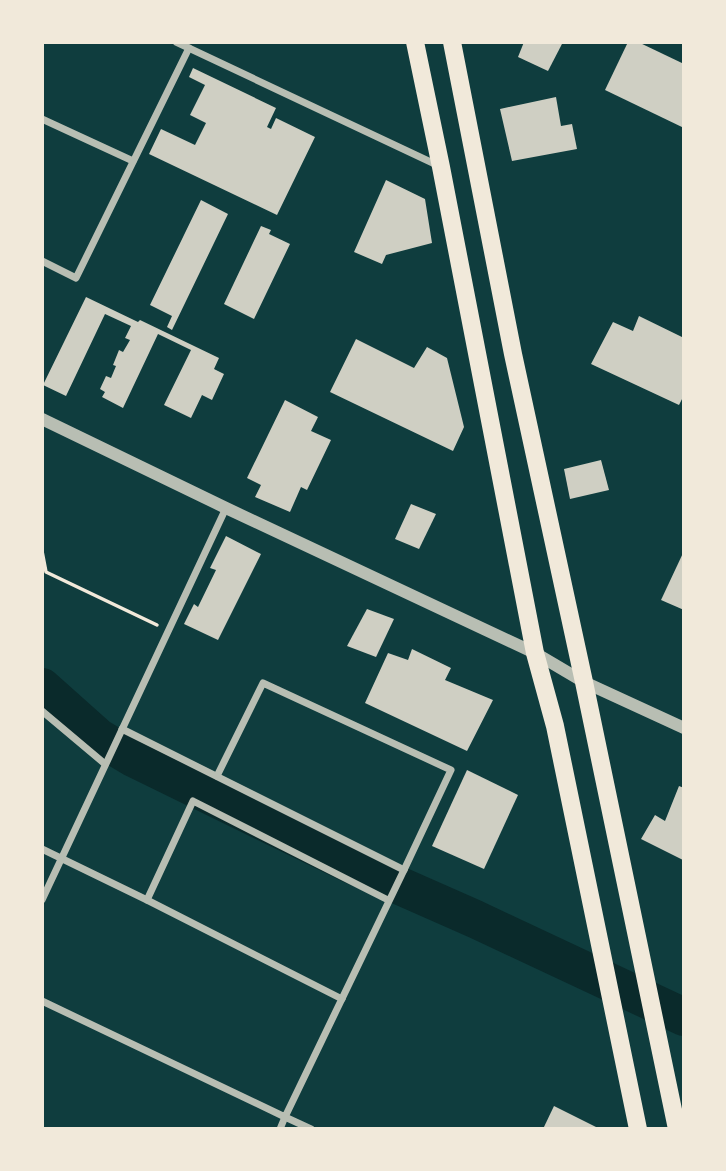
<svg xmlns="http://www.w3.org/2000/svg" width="726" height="1171" viewBox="0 0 726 1171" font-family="'PT Sans',sans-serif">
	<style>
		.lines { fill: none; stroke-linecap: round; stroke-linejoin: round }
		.river { stroke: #0a2a2b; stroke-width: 38 }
		.building { fill: #cfcfc3 }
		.path { stroke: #f1e9da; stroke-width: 3.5 }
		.minor { stroke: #b8beb3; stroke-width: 7 }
		.tertiary { stroke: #b8beb3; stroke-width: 12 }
		.trunk { stroke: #f1e9da; stroke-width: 18 }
	</style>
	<rect width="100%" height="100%" fill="#0f3d3e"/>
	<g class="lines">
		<path class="river" d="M 42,687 L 98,737 L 133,758 L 348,863 L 475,919 L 684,1017"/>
	</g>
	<g class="building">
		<path d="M 524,42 L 563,42 L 548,71 L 518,57 Z"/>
		<path d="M 628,42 L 638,42 L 684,64 L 684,128 L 605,90 Z"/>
		<path d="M 193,68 L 276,108 L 267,127 L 271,129 L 276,118 L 315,137 L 277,215 L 149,154 L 161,129 L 195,145 L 206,123 L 190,115 L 205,85 L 189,77 Z"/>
		<path d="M 556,97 L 561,126 L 572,124 L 577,149 L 512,161 L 500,109 Z"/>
		<path d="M 386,180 L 425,199 L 432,243 L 386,255 L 382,264 L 354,252 Z"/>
		<path d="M 201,200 L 228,214 L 172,330 L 167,327 L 172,316 L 150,305 Z"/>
		<path d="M 261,226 L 271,230 L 269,234 L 290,244 L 254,319 L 224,304 Z"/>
		<path d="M 86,297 L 138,322 L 140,320 L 219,358 L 214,369 L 224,374 L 212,400 L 202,395 L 191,418 L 164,405 L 191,350 L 158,334 L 123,408 L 102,397 L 105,392 L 100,389 L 106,376 L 111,378 L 116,366 L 113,365 L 119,350 L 123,352 L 130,340 L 125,338 L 131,326 L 105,314 L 66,396 L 43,385 Z"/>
		<path d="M 639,316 L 684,338 L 684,395 L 679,405 L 591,364 L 613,322 L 633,331 Z"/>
		<path d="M 356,339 L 414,368 L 427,347 L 447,358 L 464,427 L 453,451 L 330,392 Z"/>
		<path d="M 285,400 L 318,417 L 311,431 L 331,440 L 307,490 L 301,487 L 290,512 L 255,497 L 261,485 L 247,478 Z"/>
		<path d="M 601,460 L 609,490 L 570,499 L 564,469 Z"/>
		<path d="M 411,504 L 436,514 L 419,549 L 395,539 Z"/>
		<path d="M 226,536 L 261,554 L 218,640 L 184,624 L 194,604 L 198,607 L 216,570 L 210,568 Z"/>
		<path d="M 684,551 L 684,610 L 661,600 Z"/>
		<path d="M 367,609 L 394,619 L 376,657 L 347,646 Z"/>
		<path d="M 412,649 L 451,668 L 445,680 L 493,700 L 467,751 L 365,703 L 388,653 L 408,660 Z"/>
		<path d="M 467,770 L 518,795 L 484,869 L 432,846 Z"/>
		<path d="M 679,786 L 684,788 L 683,860 L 641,839 L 655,815 L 665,821 Z"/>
		<path d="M 554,1106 L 600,1129 L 543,1129 Z"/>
	</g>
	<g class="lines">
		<path class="path" d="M 42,551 L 46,572 L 157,625"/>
		<g class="minor">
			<path d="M 176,42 L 437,165"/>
			<path d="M 42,119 L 133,161"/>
			<path d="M 42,261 L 76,278 L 189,48"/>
			<path d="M 42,711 L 105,764"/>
			<path d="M 217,776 L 263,683 L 451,770 L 404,870"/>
			<path d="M 42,849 L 147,900 L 342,999"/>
			<path d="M 42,900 L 226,508"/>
			<path d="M 147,900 L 193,801 L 388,900"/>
			<path d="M 42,1001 L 285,1117 L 404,870 L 122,729"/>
			<path d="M 280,1129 L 285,1117 L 311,1129"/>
		</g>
		<path class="tertiary" d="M 42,419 L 226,508 L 535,653 L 584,682 L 684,728"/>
		<g class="trunk">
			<path d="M 415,42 L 441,167 L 535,653 L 555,726 L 638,1129"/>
			<path d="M 452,42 L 513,354 L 584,682 L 677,1129"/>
		</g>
	</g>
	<rect width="726" height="1171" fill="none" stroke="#f1e9da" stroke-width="88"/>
</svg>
